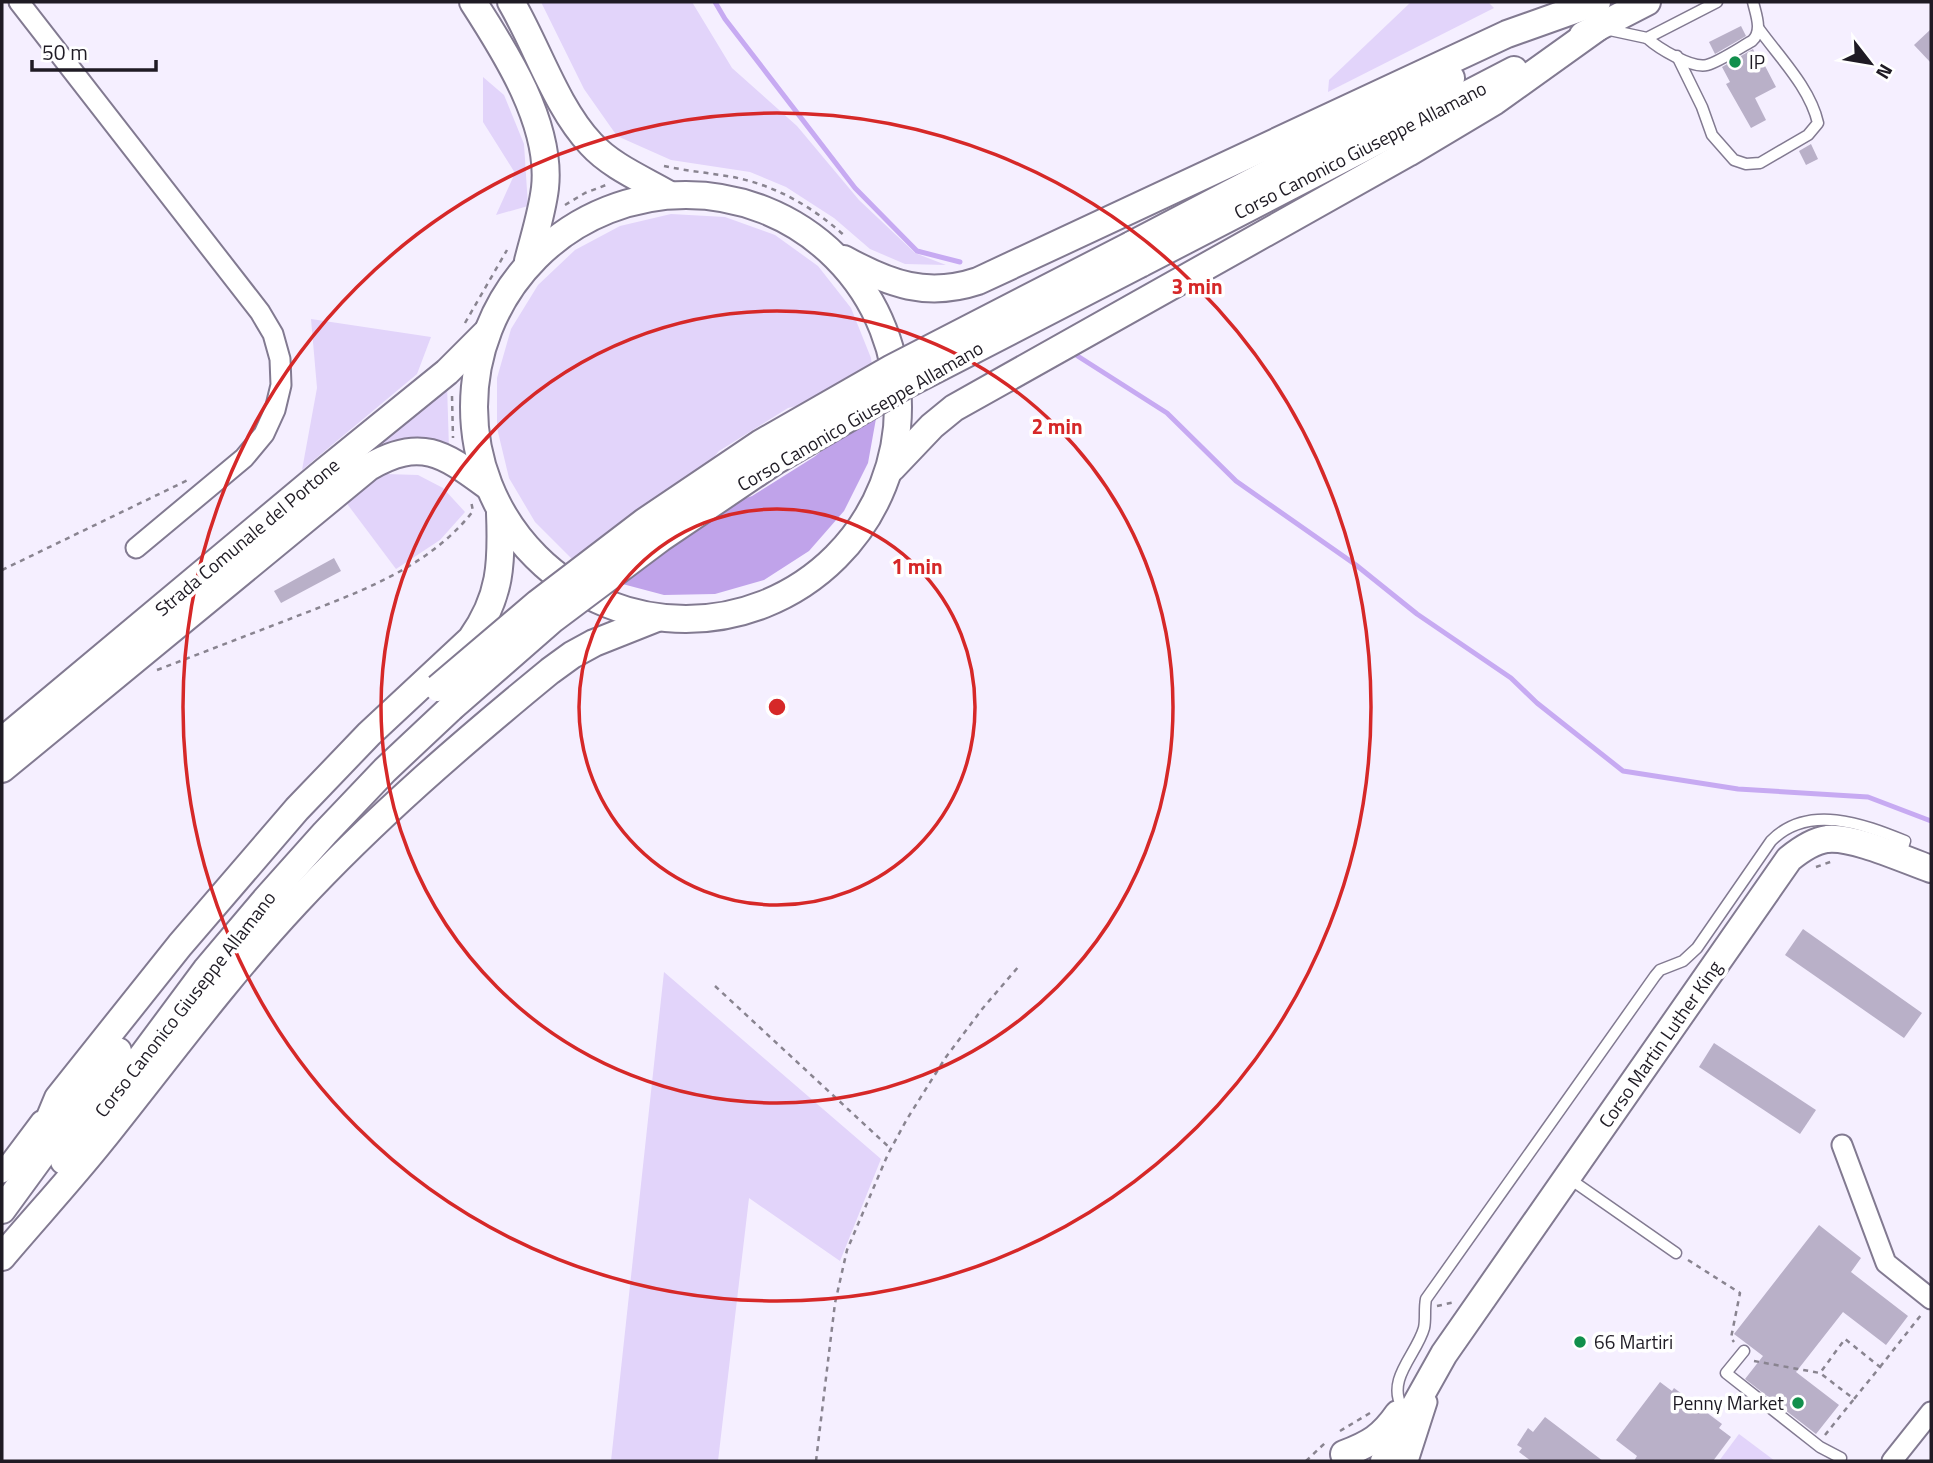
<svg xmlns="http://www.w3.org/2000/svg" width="1933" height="1463" viewBox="0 0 1933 1463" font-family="'Titillium Web',sans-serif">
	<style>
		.green { fill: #e2d4fa }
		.forest { fill: #c0a3ea }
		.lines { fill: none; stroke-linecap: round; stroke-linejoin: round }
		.stream { stroke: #c7aaf2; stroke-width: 5 }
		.building { fill: #b9b0c8 }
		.lane-casing { stroke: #827a91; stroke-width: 13 }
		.street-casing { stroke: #827a91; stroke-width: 23 }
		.secondary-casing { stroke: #827a91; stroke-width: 30 }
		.path { stroke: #898490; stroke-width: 2.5; stroke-dasharray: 5 5; stroke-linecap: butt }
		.lane { stroke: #fff; stroke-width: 10 }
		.street { stroke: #fff; stroke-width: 19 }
		.secondary { stroke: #fff; stroke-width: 26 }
		.secondary-bridge-casing { stroke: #827a91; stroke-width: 30; stroke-linecap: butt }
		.secondary-bridge { stroke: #fff; stroke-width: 26 }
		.ring { fill: none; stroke: #d62828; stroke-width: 3.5 }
		.poi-dot { fill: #118f4c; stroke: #fff; stroke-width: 2.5 }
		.labels { text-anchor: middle; stroke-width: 7; stroke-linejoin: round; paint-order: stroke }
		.poi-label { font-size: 19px; fill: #1f1b24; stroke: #fff; text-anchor: start }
		.street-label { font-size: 19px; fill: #1f1b24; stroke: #fff }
		.centre { fill: #d62828; stroke: #fff; stroke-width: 3.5 }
		.ring-label { font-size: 21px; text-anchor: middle; font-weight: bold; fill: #d62828; stroke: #fff; stroke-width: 7; stroke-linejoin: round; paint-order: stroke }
	</style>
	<rect width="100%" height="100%" fill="#f5efff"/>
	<g class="green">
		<path d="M 541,2 L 692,2 L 732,68 L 797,126 L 859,200 L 915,253 L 946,265 L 905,264 L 870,249 L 834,218 L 786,187 L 750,172 L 671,160 L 617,136 L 584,89 Z"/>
		<path d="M 1411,2 L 1488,2 L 1494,8 L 1328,92 L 1329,80 Z"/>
		<path d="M 483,77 L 504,95 L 524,144 L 528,206 L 496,215 L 515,173 L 483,122 Z"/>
		<path d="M 671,214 L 725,217 L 775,235 L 818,266 L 851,308 L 871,358 L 872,367 L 813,402 L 788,408 L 719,451 L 700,474 L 576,561 L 571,558 L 535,522 L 509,478 L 497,428 L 497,378 L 511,329 L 538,285 L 575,250 L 620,226 Z"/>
		<path d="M 311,319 L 431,337 L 417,374 L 302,470 L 317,388 Z"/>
		<path d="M 447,385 L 449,449 L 353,462 Z"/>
		<path d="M 385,474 L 418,475 L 443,488 L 465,512 L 440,540 L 396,569 L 342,497 Z"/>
		<path d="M 664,972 L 881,1159 L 840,1261 L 749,1198 L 718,1461 L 611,1461 Z"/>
		<path d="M 1739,1434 L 1775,1461 L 1719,1461 Z"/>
	</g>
	<path class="forest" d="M 877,413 L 868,463 L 844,511 L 809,551 L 764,580 L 715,594 L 664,595 L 615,582 L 729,504 L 752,496 L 814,457 L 847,431 Z"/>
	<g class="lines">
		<g class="stream">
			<path d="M 715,2 L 725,19 L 855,188 L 917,251 L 960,262"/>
			<path d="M 1076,355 L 1167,413 L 1236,481 L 1356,565 L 1417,614 L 1511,678 L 1537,703 L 1623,771 L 1738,789 L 1868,797 L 1931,821"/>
		</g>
	</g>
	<g class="building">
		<path d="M 1741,26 L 1746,36 L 1715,54 L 1709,42 Z"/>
		<path d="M 1931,29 L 1931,63 L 1914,45 Z"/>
		<path d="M 1753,49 L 1761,66 L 1764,64 L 1776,87 L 1755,98 L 1766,120 L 1751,128 L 1726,84 L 1730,82 L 1722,67 Z"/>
		<path d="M 1811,144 L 1818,159 L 1806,165 L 1799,151 Z"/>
		<path d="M 334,558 L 341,571 L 281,603 L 274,591 Z"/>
		<path d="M 1803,929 L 1922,1013 L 1904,1038 L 1785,955 Z"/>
		<path d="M 1714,1043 L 1816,1110 L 1800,1134 L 1699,1067 Z"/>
		<path d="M 1819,1225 L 1861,1258 L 1851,1272 L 1908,1316 L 1886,1345 L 1843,1312 L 1796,1372 L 1839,1405 L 1816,1434 L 1745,1379 L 1763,1356 L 1734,1334 Z"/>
		<path d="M 1660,1382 L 1672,1391 L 1674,1388 L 1722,1424 L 1719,1428 L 1731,1437 L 1713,1461 L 1634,1461 L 1637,1456 L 1616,1440 Z"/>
		<path d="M 1545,1417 L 1603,1461 L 1531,1461 L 1519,1452 L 1522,1448 L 1517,1445 L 1528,1428 L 1533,1432 Z"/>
	</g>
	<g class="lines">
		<defs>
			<g id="lane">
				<path d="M 1605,29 L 1647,38 L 1717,2"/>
				<path d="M 1647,38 C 1658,48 1692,69 1707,65 C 1719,62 1741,47 1752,41 C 1763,31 1756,15 1753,2"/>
				<path d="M 1677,56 L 1702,107 L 1712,135 L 1734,160 L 1746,164 L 1760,163 L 1808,135 L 1818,123 C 1810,88 1780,58 1759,29"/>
				<path d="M 1567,1177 L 1676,1253"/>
				<path d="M 1744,1351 L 1726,1373 L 1820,1447 L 1841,1458"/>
				<path d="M 1402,1407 C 1386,1379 1417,1354 1424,1328 C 1426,1319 1424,1309 1426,1299 L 1655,976 L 1660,970 L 1683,961 L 1697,948 L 1771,841 C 1808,803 1863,824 1905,841 L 1900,857"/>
			</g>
			<g id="street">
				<path d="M 19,2 L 260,312 L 273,334 L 280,359 L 281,385 L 275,410 L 264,434 L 244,458 L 136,548"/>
				<path d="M 1842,1145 L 1886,1263 L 1931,1299"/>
				<path d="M 2,1173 L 41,1121"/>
				<path d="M 1408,1461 L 1427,1402"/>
				<path d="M 1892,1461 L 1931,1412"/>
			</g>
			<g id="secondary">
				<path d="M 473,2 C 506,53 552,125 545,188 C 542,213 534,237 528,261"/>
				<path d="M 511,2 C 537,46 556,107 591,144 C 611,166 642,179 668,194"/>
				<path d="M 1583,35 L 1647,2"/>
				<circle cx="686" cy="407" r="212"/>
				<path d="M 1131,245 L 1451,78"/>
				<path d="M 844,259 C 889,284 927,298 978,281 L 1507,34 L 1597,2"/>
				<path d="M 1140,264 L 1514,70"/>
				<path d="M 892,468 L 932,426 L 954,408 L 1408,153 L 1495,101 L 1597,28"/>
				<path d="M 2,741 L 325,471 L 447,372 L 485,334"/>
				<path d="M 2,769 L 369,467 C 422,436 445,455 489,487"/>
				<path d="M 64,1161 L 206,970 L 266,899 L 325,833 L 385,770 L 451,708"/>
				<path d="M 26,1175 L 58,1098 L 180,945 L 297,809 L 369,734 L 471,639 C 501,597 502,563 500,513"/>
				<path d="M 2,1210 L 118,1051"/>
				<path d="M 2,1257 C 35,1218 70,1180 102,1140 C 166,1060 226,978 296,903 C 374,819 461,744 550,671 L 572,655 L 594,643 L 657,618"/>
				<path d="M 1344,1454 C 1370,1444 1382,1437 1398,1414"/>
				<path d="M 1384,1461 L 1444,1354 L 1789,859 C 1800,850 1813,841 1827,839 C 1853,836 1905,860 1931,869"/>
			</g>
		</defs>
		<use href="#lane" class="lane-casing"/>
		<use href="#street" class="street-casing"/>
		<use href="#secondary" class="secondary-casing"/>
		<g class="path">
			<path d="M 664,166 C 687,171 710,173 733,177 C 777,186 813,207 846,237"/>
			<path d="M 565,205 L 585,193 L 606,185"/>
			<path d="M 465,323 L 507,250"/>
			<path d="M 452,396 L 453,438"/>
			<path d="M 2,570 L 188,480"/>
			<path d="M 157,670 C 199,654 240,638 282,622 C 350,595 427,571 473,511 L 471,501"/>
			<path d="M 1816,867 L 1833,861"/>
			<path d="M 715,986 L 891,1149"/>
			<path d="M 1688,1260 L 1740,1293 L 1731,1338 L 1734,1342"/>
			<path d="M 1437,1306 L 1455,1302"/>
			<path d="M 1754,1361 L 1820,1373 L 1854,1399 L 1880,1367 L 1845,1339 L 1820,1373"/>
			<path d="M 1880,1367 L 1921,1315"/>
			<path d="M 1340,1431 L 1370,1413"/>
			<path d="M 1825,1435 L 1854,1399"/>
			<path d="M 816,1461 L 835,1303 L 847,1250 L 888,1154 L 907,1119 L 946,1057 L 983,1008 L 1019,966"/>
			<path d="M 1306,1461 L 1326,1442"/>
		</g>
		<use href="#lane" class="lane"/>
		<use href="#street" class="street"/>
		<use href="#secondary" class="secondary"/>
		<defs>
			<g id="secondary-bridge">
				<path d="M 438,688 L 538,603 L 644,522 L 761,443 L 892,368 L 1131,245"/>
				<path d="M 451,708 L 553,619 L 661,538 L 775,461 L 902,387 L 1140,264"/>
			</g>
		</defs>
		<use href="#secondary-bridge" class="secondary-bridge-casing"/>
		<use href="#secondary-bridge" class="secondary-bridge"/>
	</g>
	<g class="ring">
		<circle cx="777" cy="707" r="198"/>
		<circle cx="777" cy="707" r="396"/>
		<circle cx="777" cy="707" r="594"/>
	</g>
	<g class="poi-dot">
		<circle cx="1735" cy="62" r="7"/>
		<circle cx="1580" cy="1342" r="7"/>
		<circle cx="1798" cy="1403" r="7"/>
	</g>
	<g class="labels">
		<g class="poi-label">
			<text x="1749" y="69">IP</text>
			<text x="1594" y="1349">66 Martiri</text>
			<text x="1784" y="1410" text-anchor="end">Penny Market</text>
		</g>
		<g class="street-label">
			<text transform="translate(1360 150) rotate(-27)" y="7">Corso Canonico Giuseppe Allamano</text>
			<text transform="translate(860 416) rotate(-30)" y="7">Corso Canonico Giuseppe Allamano</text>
			<text transform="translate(247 537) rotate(-40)" y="7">Strada Comunale del Portone</text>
			<text transform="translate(185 1004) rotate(-52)" y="7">Corso Canonico Giuseppe Allamano</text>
			<text transform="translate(1660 1044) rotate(-55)" y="7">Corso Martin Luther King</text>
		</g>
	</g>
	<circle cx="777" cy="707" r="10" class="centre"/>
	<g class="ring-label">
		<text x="1197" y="294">3 min</text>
		<text x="1057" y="434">2 min</text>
		<text x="917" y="574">1 min</text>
	</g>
	<rect width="1933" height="1463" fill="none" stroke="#1f1b24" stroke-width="7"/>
	<g transform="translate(1870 63) rotate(121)" stroke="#ffffff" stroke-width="5" paint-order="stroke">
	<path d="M0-5L12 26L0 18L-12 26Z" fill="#1f1b24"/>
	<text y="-10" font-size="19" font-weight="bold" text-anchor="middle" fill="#1f1b24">N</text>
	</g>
	<path d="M32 60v10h124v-10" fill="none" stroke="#1f1b24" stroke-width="3.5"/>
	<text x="42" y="60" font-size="21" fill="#1f1b24" stroke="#ffffff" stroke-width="5" paint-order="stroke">50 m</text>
</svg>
